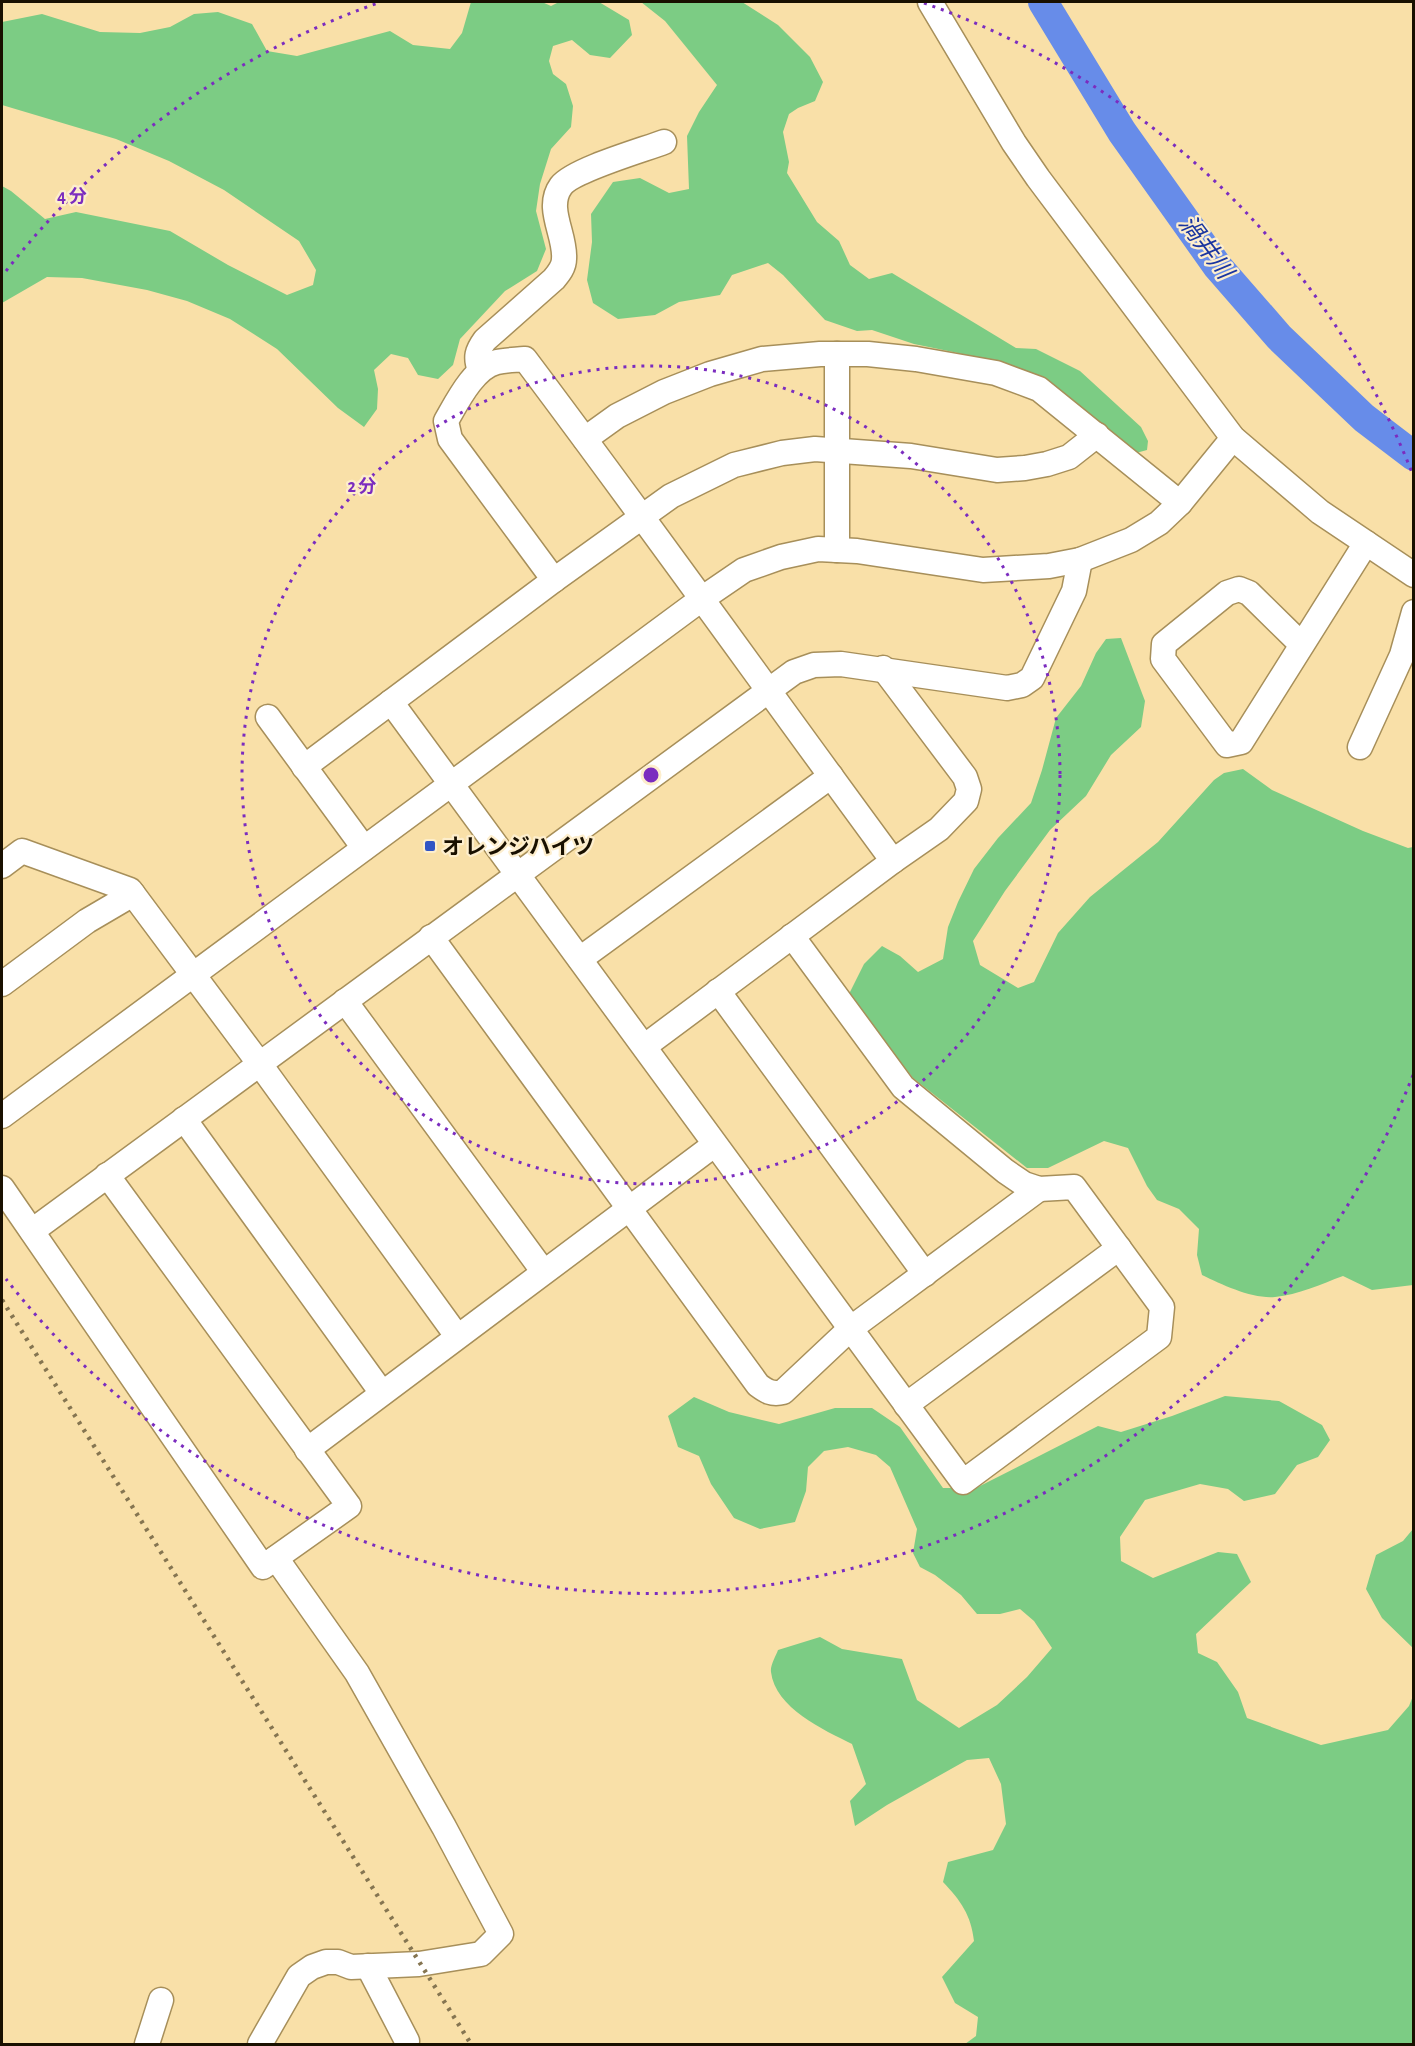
<svg xmlns="http://www.w3.org/2000/svg" width="1415" height="2046" viewBox="0 0 1415 2046" font-family="'Alegreya Sans','Noto Sans JP',sans-serif">
	<style>
		.green { fill: #7ccc84 }
		.lines { fill: none; stroke-linecap: round; stroke-linejoin: round }
		.river { stroke: #678ce9; stroke-width: 30 }
		.minor-casing { stroke: #a78f5a; stroke-width: 27 }
		.minor { stroke: #fff; stroke-width: 24 }
		.rail { stroke: #857551; stroke-width: 4.5; stroke-dasharray: 3 6; stroke-linecap: butt }
		.ring { fill: none; stroke: #7b2cbf; stroke-width: 3; stroke-dasharray: 3 6 }
		.poi-dot { fill: #3154c4; stroke: #fdeecd; stroke-width: 2 }
		.labels { text-anchor: middle; stroke-width: 4.5; stroke-linejoin: round; paint-order: stroke }
		.poi-label { font-size: 22px; font-weight: bold; fill: #191000; stroke: #fdeecd; text-anchor: start }
		.water-label { font-size: 24px; font-style: italic; fill: #1a35a0; stroke: #fdeecd }
		.centre { fill: #7b2cbf; stroke: #fdeecd; stroke-width: 3 }
		.ring-label { font-size: 18px; text-anchor: middle; font-weight: bold; fill: #7b2cbf; stroke: #fdeecd; stroke-width: 4.5; stroke-linejoin: round; paint-order: stroke }
	</style>
	<rect width="100%" height="100%" fill="#f9e0a8"/>
	<g class="green">
		<path d="M 471,2 L 542,2 L 551,6 L 559,2 L 599,2 L 629,20 L 632,35 L 610,58 L 590,55 L 572,40 L 553,46 L 549,61 L 553,74 L 566,84 L 573,106 L 571,127 L 551,149 L 540,184 L 536,211 L 546,249 L 537,271 L 505,291 L 460,339 L 453,365 L 438,379 L 418,375 L 408,358 L 391,354 L 374,370 L 378,389 L 377,409 L 364,427 L 338,408 L 277,349 L 230,319 L 187,301 L 147,290 L 82,278 L 47,277 L 2,303 L 2,186 L 11,191 L 45,219 L 76,212 L 170,231 L 228,265 L 287,295 L 313,285 L 316,270 L 299,241 L 224,190 L 169,161 L 116,139 L 2,105 L 2,22 L 42,14 L 100,32 L 140,33 L 170,27 L 194,14 L 218,12 L 252,24 L 267,51 L 297,56 L 390,31 L 413,45 L 450,49 L 462,33 Z"/>
		<path d="M 641,2 L 742,2 L 778,25 L 810,57 L 823,82 L 815,101 L 798,108 L 789,114 L 783,132 L 789,162 L 787,173 L 817,222 L 839,241 L 850,265 L 869,279 L 892,273 L 1016,348 L 1036,349 L 1080,371 L 1141,427 L 1148,441 L 1147,450 L 1136,453 L 1044,378 L 958,353 L 914,344 L 872,330 L 857,331 L 825,320 L 783,275 L 768,263 L 732,275 L 720,295 L 679,302 L 655,315 L 618,319 L 593,303 L 587,280 L 592,242 L 591,214 L 613,182 L 640,178 L 669,193 L 689,189 L 687,136 L 699,112 L 717,85 L 665,21 Z"/>
		<path d="M 1121,638 L 1145,701 L 1141,727 L 1111,755 L 1086,796 L 1050,830 L 1005,891 L 973,941 L 980,965 L 1018,988 L 1034,982 L 1058,933 L 1090,897 L 1158,842 L 1214,780 L 1224,773 L 1243,769 L 1272,790 L 1363,831 L 1408,848 L 1413,847 L 1413,1285 L 1372,1290 L 1343,1276 C 1321,1284 1298,1295 1275,1297 C 1252,1299 1223,1285 1202,1275 L 1197,1255 L 1199,1229 L 1179,1209 L 1157,1200 L 1147,1186 L 1128,1148 L 1104,1141 L 1048,1168 L 1027,1168 L 913,1078 L 848,996 L 864,964 L 882,946 L 900,956 L 918,972 L 943,959 L 948,927 L 958,902 L 974,869 L 998,838 L 1031,803 L 1042,770 L 1056,718 L 1081,686 L 1096,653 L 1106,639 Z"/>
		<path d="M 1225,1396 L 1279,1401 L 1322,1425 L 1330,1440 L 1318,1457 L 1297,1465 L 1275,1494 L 1244,1501 L 1228,1489 L 1200,1484 L 1145,1500 L 1120,1537 L 1121,1561 L 1153,1578 L 1218,1552 L 1237,1554 L 1251,1582 L 1196,1634 L 1198,1653 L 1217,1662 L 1238,1692 L 1247,1718 L 1321,1745 L 1388,1730 L 1409,1706 L 1413,1696 L 1413,2044 L 965,2044 L 976,2036 L 978,2017 L 955,2003 L 942,1977 L 974,1941 C 971,1915 961,1901 943,1882 L 948,1862 L 993,1850 L 1006,1824 L 1001,1784 L 989,1758 L 967,1760 L 887,1805 L 855,1826 L 850,1801 L 866,1784 L 852,1744 C 824,1730 775,1708 771,1672 C 770,1665 776,1656 778,1650 L 820,1637 L 842,1649 L 902,1659 L 917,1700 L 959,1728 L 997,1705 L 1027,1677 L 1052,1648 L 1034,1621 L 1020,1609 L 1000,1614 L 977,1614 L 961,1595 L 935,1575 L 920,1567 L 913,1553 L 917,1529 L 890,1467 L 876,1455 L 848,1447 L 824,1451 L 808,1467 L 806,1491 L 795,1522 L 760,1529 L 734,1518 L 711,1484 L 699,1456 L 678,1447 L 668,1416 L 694,1397 L 729,1412 L 779,1424 L 835,1408 L 872,1408 L 900,1427 L 943,1488 L 976,1488 L 1098,1426 L 1121,1432 L 1172,1416 Z"/>
		<path d="M 1413,1529 L 1413,1648 L 1382,1618 L 1366,1589 L 1376,1555 L 1403,1541 Z"/>
	</g>
	<g class="lines">
		<path class="river" d="M 1043,2 L 1122,132 L 1218,267 L 1279,337 L 1364,418 L 1414,456"/>
		<defs>
			<g id="minor">
				<path d="M 930,2 L 1014,143 L 1038,178 L 1233,438 L 1320,512 L 1414,575"/>
				<path d="M 480,370 C 475,357 477,351 485,340 L 554,279 C 559,273 564,267 564,259 C 566,235 545,208 561,186 C 573,170 643,150 664,142"/>
				<path d="M 585,439 L 617,416 L 664,392 L 710,374 L 762,359 L 820,354 L 868,354 L 916,359 L 996,373 L 1039,389 L 1180,503"/>
				<path d="M 837,550 L 837,354"/>
				<path d="M 554,580 L 450,439 L 446,421 C 457,402 474,367 497,362 C 506,360 516,360 525,359 C 650,525 770,694 893,861"/>
				<path d="M 1302,645 L 1249,593 L 1239,589 L 1227,593 L 1164,644 L 1163,659 L 1227,745 L 1241,742 L 1366,543"/>
				<path d="M 391,702 L 963,1482 L 1159,1337 L 1162,1307 L 1074,1187 L 1039,1189 L 1024,1184 L 1005,1171 L 903,1087 L 792,936"/>
				<path d="M 268,717 L 364,848"/>
				<path d="M 1360,747 L 1402,655 L 1414,612"/>
				<path d="M 304,767 L 554,580 L 671,496 L 734,465 L 782,453 L 815,449 L 911,456 L 997,470 L 1025,468 L 1047,464 L 1069,457 L 1097,435"/>
				<path d="M 2,866 L 22,851 L 130,890 L 259,1063 L 457,1336"/>
				<path d="M 431,937 L 758,1385 C 766,1391 772,1395 783,1392 L 850,1329 L 1039,1189"/>
				<path d="M 580,959 L 831,776"/>
				<path d="M 2,984 L 87,921 L 133,894"/>
				<path d="M 718,991 L 925,1274"/>
				<path d="M 345,1001 L 543,1271"/>
				<path d="M 645,1046 L 893,861 L 939,829 L 966,801 L 969,789 L 965,777 L 883,668"/>
				<path d="M 2,1116 L 703,598 L 744,570 L 781,557 L 818,549 L 857,551 L 983,570 L 1049,566 L 1080,560 L 1131,540 L 1159,523 L 1180,503 L 1233,438"/>
				<path d="M 184,1119 L 382,1393"/>
				<path d="M 2,1188 L 263,1567 L 349,1506 L 107,1175"/>
				<path d="M 32,1231 L 794,672 L 814,665 L 841,664 L 1007,688 L 1022,685 L 1032,678 L 1074,591 L 1080,560"/>
				<path d="M 906,1405 L 1119,1248"/>
				<path d="M 307,1450 L 714,1145"/>
				<path d="M 368,1966 L 407,2041"/>
				<path d="M 147,2044 L 161,2000"/>
				<path d="M 260,2044 L 299,1976 L 312,1967 L 326,1962 L 338,1962 L 351,1967 L 419,1964 L 481,1954 L 501,1934 L 444,1827 L 357,1673 L 276,1558"/>
			</g>
		</defs>
		<use href="#minor" class="minor-casing"/>
		<use href="#minor" class="minor"/>
		<path class="rail" d="M 2,1300 L 471,2044"/>
	</g>
	<g class="ring">
		<circle cx="651" cy="775" r="409"/>
		<path d="M1413 1075A819 819 0 0 1 6 1279M6 271A819 819 0 0 1 378 3M924 3A819 819 0 0 1 1413 475"/>
	</g>
	<rect class="poi-dot" x="424" y="840" width="12" height="12" rx="3"/>
	<g class="labels">
		<g class="poi-label">
			<text x="442" y="854">オレンジハイツ</text>
		</g>
		<g class="water-label">
			<text transform="translate(1206 247) rotate(53)" y="8">渦井川</text>
		</g>
	</g>
	<circle cx="651" cy="775" r="9" class="centre"/>
	<g class="ring-label">
		<text x="72" y="202">4 分</text>
		<text x="362" y="492">2 分</text>
	</g>
	<rect width="1415" height="2046" fill="none" stroke="#191000" stroke-width="6"/>
</svg>
